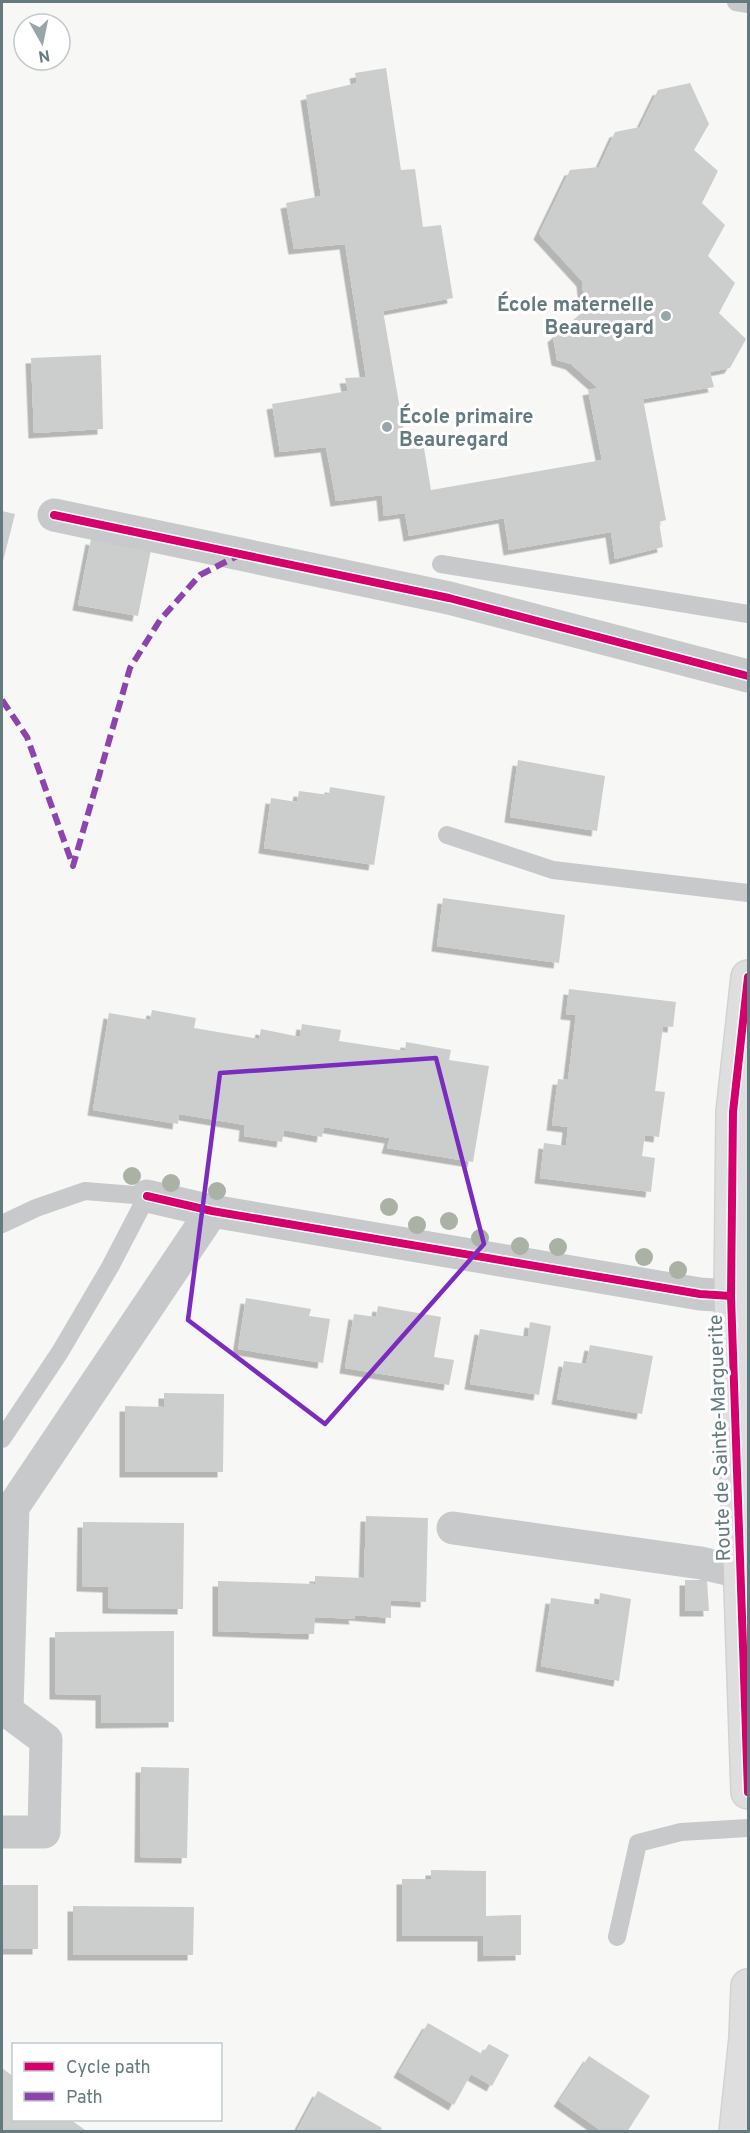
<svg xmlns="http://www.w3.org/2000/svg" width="750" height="2133" viewBox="0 0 750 2133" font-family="Overpass,sans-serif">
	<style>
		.building { fill: #cccece; filter: url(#shadow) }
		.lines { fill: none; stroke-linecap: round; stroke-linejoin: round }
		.secondary-casing { stroke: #d1d3d3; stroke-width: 36 }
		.lane { stroke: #c7c9ca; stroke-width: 18 }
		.street { stroke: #c7c9ca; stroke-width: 33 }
		.secondary { stroke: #dedede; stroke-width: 33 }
		.quiet { stroke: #8e44ad; stroke-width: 6; stroke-dasharray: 12 6; stroke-linecap: butt }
		.cycleway-casing { stroke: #fff; stroke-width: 11 }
		.cycleway { stroke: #d6006c; stroke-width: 8 }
		.tree { fill: #aab1a5 }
		.marked { fill: none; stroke: #7b2cbf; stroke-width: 4.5; stroke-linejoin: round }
		.poi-dot { fill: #97a6a9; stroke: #fff; stroke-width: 2 }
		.labels { text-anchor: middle; stroke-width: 6; stroke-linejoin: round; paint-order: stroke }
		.poi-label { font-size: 20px; font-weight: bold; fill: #637a7f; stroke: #fff; text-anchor: end }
		.street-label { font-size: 20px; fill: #637a7f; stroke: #fff }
	</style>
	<defs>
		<filter id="shadow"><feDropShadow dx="-5.5" dy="5.5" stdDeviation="0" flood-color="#0004"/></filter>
	</defs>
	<rect width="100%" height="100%" fill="#f7f7f6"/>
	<g class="building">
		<path d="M 386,68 L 401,170 L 415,169 L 423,227 L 441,225 L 453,298 L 383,311 L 407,449 L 424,448 L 431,490 L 602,460 L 588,390 L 598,388 L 571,364 L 557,360 L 553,337 L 585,310 L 582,281 L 539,234 L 570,170 L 599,167 L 615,132 L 640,127 L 658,90 L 690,83 L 709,124 L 694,150 L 718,171 L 702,203 L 725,225 L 708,256 L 735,283 L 719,313 L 746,339 L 730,368 L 710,372 L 714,387 L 643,399 L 666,520 L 659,522 L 663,547 L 615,559 L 611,532 L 509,550 L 504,518 L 409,536 L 405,513 L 384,516 L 382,495 L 336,501 L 326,447 L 280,452 L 272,404 L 348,391 L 345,378 L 366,377 L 345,244 L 294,249 L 286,203 L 321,196 L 306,95 L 357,83 L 355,73 Z"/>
		<path d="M 101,355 L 103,429 L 34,433 L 31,358 Z"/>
		<path d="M 2,511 L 15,514 L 2,565 Z"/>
		<path d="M 91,539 L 151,550 L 138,616 L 78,605 Z"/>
		<path d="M 518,760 L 605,776 L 597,831 L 510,817 Z"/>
		<path d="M 330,787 L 385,796 L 374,865 L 264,848 L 271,798 L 297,802 L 299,791 L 329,795 Z"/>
		<path d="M 443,898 L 565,915 L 559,963 L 437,946 Z"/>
		<path d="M 569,989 L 676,1002 L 673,1027 L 663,1026 L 655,1091 L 665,1092 L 659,1137 L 645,1135 L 642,1156 L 655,1158 L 651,1192 L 540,1178 L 544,1143 L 566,1146 L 568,1127 L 552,1125 L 558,1079 L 568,1080 L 576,1015 L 566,1014 Z"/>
		<path d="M 152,1010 L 196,1018 L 194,1028 L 259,1039 L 261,1029 L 300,1037 L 302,1024 L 341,1030 L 339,1041 L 405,1051 L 406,1042 L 451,1050 L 449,1060 L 489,1066 L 473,1162 L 387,1148 L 390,1138 L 324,1127 L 322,1137 L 284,1130 L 282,1142 L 244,1136 L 245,1125 L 179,1114 L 178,1124 L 93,1110 L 109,1013 L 150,1020 Z"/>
		<path d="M 246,1298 L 311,1309 L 309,1316 L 330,1319 L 323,1363 L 238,1349 Z"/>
		<path d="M 378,1306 L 441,1317 L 434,1357 L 454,1360 L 449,1385 L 345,1368 L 354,1314 L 376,1317 Z"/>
		<path d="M 530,1322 L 551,1326 L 539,1395 L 470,1384 L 480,1329 L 528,1337 Z"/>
		<path d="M 590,1345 L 653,1356 L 642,1414 L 557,1399 L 564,1361 L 586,1364 Z"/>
		<path d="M 164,1393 L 224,1394 L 223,1472 L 125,1472 L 125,1406 L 164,1407 Z"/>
		<path d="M 366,1516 L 428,1518 L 426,1602 L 391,1600 L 391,1618 L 354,1615 L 355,1619 L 315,1617 L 314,1634 L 218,1631 L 218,1581 L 315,1584 L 315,1576 L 364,1578 Z"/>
		<path d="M 83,1522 L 184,1523 L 183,1609 L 108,1608 L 108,1587 L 82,1586 Z"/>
		<path d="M 685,1580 L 707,1580 L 709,1611 L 685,1611 Z"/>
		<path d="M 600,1593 L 631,1599 L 619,1681 L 541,1666 L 551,1598 L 599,1605 Z"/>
		<path d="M 174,1631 L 174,1722 L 101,1723 L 101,1695 L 55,1694 L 55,1632 Z"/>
		<path d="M 141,1767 L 189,1768 L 187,1858 L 140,1857 Z"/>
		<path d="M 431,1870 L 486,1871 L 486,1916 L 521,1915 L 521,1955 L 483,1956 L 483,1936 L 402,1936 L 402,1879 L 431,1879 Z"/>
		<rect x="2" y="1885" width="36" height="64"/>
		<path d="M 73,1906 L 194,1907 L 193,1955 L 73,1955 Z"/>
		<path d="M 428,2023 L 482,2054 L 489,2044 L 509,2055 L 492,2086 L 471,2074 L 454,2105 L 399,2072 Z"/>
		<path d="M 589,2056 L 650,2096 L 627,2132 L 603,2132 L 559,2101 Z"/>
		<path d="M 2,2068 L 14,2077 L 14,2120 L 71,2120 L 88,2132 L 2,2132 Z"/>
		<path d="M 318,2091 L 382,2128 L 380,2132 L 296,2132 Z"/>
	</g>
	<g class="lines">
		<defs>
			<g id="secondary">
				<path d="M 748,977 L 733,1112 L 731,1296 L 748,1792"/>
				<path d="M 736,2132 L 746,2038 L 748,1986"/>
			</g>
		</defs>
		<use href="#secondary" class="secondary-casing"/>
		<g class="lane">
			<path d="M 736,2 L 748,4"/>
			<path d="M 441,564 L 748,614"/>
			<path d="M 447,835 L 553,870 L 748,893"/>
			<path d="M 2,1224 L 36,1208 L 85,1191 L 147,1196 L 110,1267 L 60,1352 L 2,1439"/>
			<path d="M 617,1937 L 638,1843 L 681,1832 L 748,1828"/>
		</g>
		<g class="street">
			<path d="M 54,515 L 449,598 L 748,676"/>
			<path d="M 147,1196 L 212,1211 L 700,1294 L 731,1296"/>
			<path d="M 453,1528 L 701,1563 L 740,1572"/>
			<path d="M 7,1711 L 13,1507 L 212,1211"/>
			<path d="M 2,1832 L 44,1832 L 46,1740 L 7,1711"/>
		</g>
		<use href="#secondary" class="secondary"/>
		<path class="quiet" d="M 2,700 L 27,737 L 73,866 L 130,668 L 160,620 L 200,575 L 239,555"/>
		<defs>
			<g id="cycleway">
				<path d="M 54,515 L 449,598 L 748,676"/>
				<path d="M 748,977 L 733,1112 L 731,1296 L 748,1792"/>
				<path d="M 147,1196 L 212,1211 L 700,1294 L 731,1296"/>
			</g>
		</defs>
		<use href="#cycleway" class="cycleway-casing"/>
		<use href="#cycleway" class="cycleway"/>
	</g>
	<g class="tree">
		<circle cx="132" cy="1176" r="9"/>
		<circle cx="171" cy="1183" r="9"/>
		<circle cx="217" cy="1191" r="9"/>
		<circle cx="389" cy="1207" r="9"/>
		<circle cx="449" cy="1221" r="9"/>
		<circle cx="417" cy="1225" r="9"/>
		<circle cx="480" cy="1238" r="9"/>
		<circle cx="520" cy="1246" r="9"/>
		<circle cx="558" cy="1247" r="9"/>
		<circle cx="644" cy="1257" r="9"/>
		<circle cx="678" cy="1270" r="9"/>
	</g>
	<path class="marked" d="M 436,1058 L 484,1244 L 325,1424 L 188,1320 L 220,1073 Z"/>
	<g class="poi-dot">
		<circle cx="666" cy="316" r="6"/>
		<circle cx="387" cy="427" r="6"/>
	</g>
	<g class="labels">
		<g class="poi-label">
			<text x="654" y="311">École maternelle<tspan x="654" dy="23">Beauregard</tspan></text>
			<text x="399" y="423" text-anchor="start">École primaire<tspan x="399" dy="23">Beauregard</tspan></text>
		</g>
		<g class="street-label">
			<text transform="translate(719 1438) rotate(-92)" y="7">Route de Sainte-Marguerite</text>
		</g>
	</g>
	<rect width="750" height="2133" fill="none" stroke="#637a7f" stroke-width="6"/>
	<rect x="12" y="2043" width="210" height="78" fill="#ffffff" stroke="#c1cacc" stroke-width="1.5"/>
	<rect x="24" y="2062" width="30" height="9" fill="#d6006c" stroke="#c1cacc" stroke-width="1.5"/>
	<text x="66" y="2073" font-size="18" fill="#637a7f">Cycle path</text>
	<rect x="24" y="2092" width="30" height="9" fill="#8e44ad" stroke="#c1cacc" stroke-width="1.5"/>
	<text x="66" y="2103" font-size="18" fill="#637a7f">Path</text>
	<g transform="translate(42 42) rotate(171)"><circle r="28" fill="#ffffff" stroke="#c1cacc" stroke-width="1.5"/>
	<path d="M0-4.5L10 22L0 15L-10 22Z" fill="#97a6a9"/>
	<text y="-9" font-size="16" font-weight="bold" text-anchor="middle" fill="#637a7f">N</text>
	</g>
</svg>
